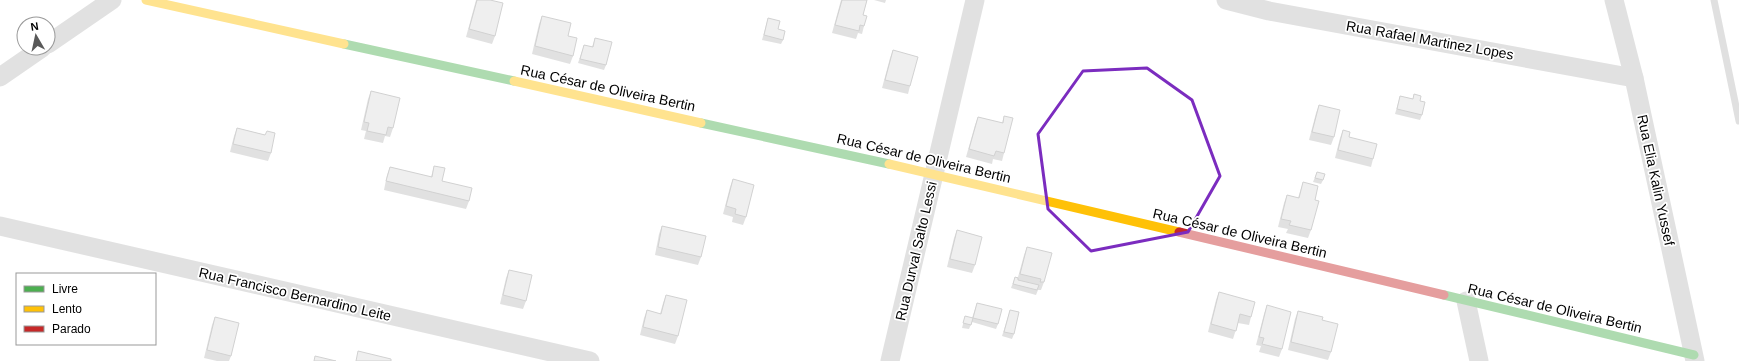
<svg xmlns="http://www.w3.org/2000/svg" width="1739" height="361" viewBox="0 0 1739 361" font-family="Helvetica,sans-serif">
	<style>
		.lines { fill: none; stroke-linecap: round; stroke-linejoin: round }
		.stream { stroke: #bbb; stroke-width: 7 }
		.street { stroke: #bdbdbd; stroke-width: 19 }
		.fast { stroke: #4caf50; stroke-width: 9 }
		.slow { stroke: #ffc107; stroke-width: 9 }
		.jam { stroke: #c62828; stroke-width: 9 }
		.wall { fill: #bdbdbd }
		.building { fill: #dcdcdc; stroke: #9a9a9a }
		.marked { fill: none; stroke: #7b2cbf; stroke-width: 3; stroke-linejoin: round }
		.labels { text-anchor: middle; stroke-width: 3.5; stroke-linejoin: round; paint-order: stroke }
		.street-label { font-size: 14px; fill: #000; stroke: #fff }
	</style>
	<rect width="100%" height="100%" fill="#fff"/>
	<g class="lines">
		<path class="stream" d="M 1714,0 L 1739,121"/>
		<g class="street">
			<path d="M 1226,0 L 1269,11 L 1634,78"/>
			<path d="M 1614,0 L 1634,78 L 1695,361"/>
			<path d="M 48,44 L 112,0"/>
			<path d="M 0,77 L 42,48"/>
			<path d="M 0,226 L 590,361"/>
			<path d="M 1466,301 L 1479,361"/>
			<path d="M 890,361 L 975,0"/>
		</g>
		<g class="fast">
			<path d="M 344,44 L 514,81"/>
			<path d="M 701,123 L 889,164"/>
			<path d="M 1444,295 L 1694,355"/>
		</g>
		<g class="slow">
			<path d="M 146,0 L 344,44"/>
			<path d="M 514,81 L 701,123"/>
			<path d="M 889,164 L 1179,232"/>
		</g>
		<path class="jam" d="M 1179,232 L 1444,295"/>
	</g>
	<g class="wall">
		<path d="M 476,0 L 490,0 L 495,36 L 492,44 L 466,37 Z"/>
		<path d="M 841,0 L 867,0 L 863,15 L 864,26 L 862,34 L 858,33 L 856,39 L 832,33 Z"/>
		<path d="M 874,0 L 886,0 L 885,3 Z"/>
		<path d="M 542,16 L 573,56 L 570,64 L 532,54 L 539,24 Z"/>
		<path d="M 768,18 L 778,29 L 783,40 L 781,44 L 762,40 Z"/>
		<path d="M 595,38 L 606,65 L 604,70 L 578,63 L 584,45 L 592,47 Z"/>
		<path d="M 893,50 L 910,86 L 908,94 L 882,88 L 890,58 Z"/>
		<path d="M 371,91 L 393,128 L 390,137 L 385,136 L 383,143 L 364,139 L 366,131 L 361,130 L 368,99 Z"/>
		<path d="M 1414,94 L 1420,101 L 1422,115 L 1420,120 L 1395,114 L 1400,96 L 1413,99 Z"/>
		<path d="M 1319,105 L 1334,137 L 1331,145 L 1309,140 L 1316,113 Z"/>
		<path d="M 1004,116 L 1004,153 L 1002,161 L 993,159 L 992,164 L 966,157 L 975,125 L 978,117 L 1002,123 Z"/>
		<path d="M 237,128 L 265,135 L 271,153 L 268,161 L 230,152 L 234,136 Z"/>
		<path d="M 1343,130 L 1349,137 L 1373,159 L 1371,167 L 1335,158 L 1340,138 Z"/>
		<path d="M 434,166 L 442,181 L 469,201 L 466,209 L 384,190 L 387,175 L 390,167 L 431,177 Z"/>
		<path d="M 1317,172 L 1323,180 L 1321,184 L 1313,182 Z"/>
		<path d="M 733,179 L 746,217 L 743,225 L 732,222 L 733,217 L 723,214 L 730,187 Z"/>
		<path d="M 1303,182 L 1315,200 L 1311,230 L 1308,238 L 1286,233 L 1288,229 L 1278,227 L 1284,203 L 1287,195 L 1298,198 Z"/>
		<path d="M 662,226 L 701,257 L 698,265 L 655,255 L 659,234 Z"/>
		<path d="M 957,230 L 975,265 L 972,273 L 947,267 L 954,238 Z"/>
		<path d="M 1027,247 L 1044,282 L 1041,290 L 1038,290 L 1036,295 L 1011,288 L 1015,277 L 1018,277 L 1024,255 Z"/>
		<path d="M 509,270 L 526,301 L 523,309 L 500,304 L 506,278 Z"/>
		<path d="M 1219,292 L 1251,317 L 1249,325 L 1238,323 L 1233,339 L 1208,332 L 1216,300 Z"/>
		<path d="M 666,295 L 678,336 L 675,344 L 640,335 L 644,318 L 647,310 L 660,314 L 663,303 Z"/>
		<path d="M 977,303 L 998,324 L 996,329 L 972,322 L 969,329 L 962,328 L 965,316 L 972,318 Z"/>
		<path d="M 1267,305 L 1282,349 L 1279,357 L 1259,352 L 1261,346 L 1256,345 L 1264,314 Z"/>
		<path d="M 1010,310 L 1014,334 L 1012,339 L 1002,336 Z"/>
		<path d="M 1298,311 L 1322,320 L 1331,352 L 1328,360 L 1288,350 L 1295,319 Z"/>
		<path d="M 215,317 L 231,356 L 229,361 L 217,361 L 204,358 L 212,325 Z"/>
	</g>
	<g class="building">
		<path d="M 477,0 L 490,0 L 503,3 L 495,36 L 469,29 Z"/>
		<path d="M 842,0 L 867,0 L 863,15 L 867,16 L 864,26 L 860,25 L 859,31 L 835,25 Z"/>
		<path d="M 542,16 L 571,23 L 568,36 L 577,38 L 573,56 L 535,46 Z"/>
		<path d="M 768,18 L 780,21 L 778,29 L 785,31 L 783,40 L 764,35 Z"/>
		<path d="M 595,38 L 612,42 L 606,65 L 580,59 L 584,45 L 593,47 Z"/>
		<path d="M 893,50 L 918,57 L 910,86 L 885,80 Z"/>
		<path d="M 371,91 L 400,98 L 393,128 L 388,127 L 386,135 L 367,131 L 369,123 L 364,122 Z"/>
		<path d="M 1414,94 L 1421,96 L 1420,101 L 1425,102 L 1422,115 L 1397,109 L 1400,96 L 1413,99 Z"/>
		<path d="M 1319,105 L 1340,110 L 1334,137 L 1312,132 Z"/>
		<path d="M 1004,116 L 1013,118 L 1004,153 L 996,151 L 994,156 L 969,149 L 978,117 L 1003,123 Z"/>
		<path d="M 237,128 L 265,135 L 267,131 L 275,133 L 271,153 L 233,144 Z"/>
		<path d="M 1343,130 L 1350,132 L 1349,137 L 1377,144 L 1373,159 L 1338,150 Z"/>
		<path d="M 434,166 L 445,168 L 442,181 L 472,188 L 469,201 L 386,181 L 390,167 L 432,177 Z"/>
		<path d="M 1317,172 L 1325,174 L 1323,180 L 1315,178 Z"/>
		<path d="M 733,179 L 754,185 L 746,217 L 735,214 L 736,209 L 726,206 Z"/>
		<path d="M 1303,182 L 1318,186 L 1315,200 L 1319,201 L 1311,230 L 1289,225 L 1291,221 L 1281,219 L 1287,195 L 1299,198 Z"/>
		<path d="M 662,226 L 706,236 L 701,257 L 658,247 Z"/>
		<path d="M 957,230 L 982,237 L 975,265 L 950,259 Z"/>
		<path d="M 1027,247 L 1052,253 L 1044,282 L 1040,282 L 1041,279 L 1020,274 Z"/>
		<path d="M 509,270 L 532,275 L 526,301 L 503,295 Z"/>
		<path d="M 1015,277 L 1018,278 L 1018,280 L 1039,285 L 1037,290 L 1013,284 Z"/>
		<path d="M 1219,292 L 1255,302 L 1251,317 L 1240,314 L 1236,331 L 1211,324 Z"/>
		<path d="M 666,295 L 687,300 L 678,336 L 643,327 L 647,310 L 661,314 Z"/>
		<path d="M 977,303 L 1002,309 L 998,324 L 973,318 Z"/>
		<path d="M 1267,305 L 1291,312 L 1282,349 L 1262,344 L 1264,338 L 1259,337 Z"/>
		<path d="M 1010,310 L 1019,312 L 1014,334 L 1004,332 Z"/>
		<path d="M 1298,311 L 1323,317 L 1322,320 L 1338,324 L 1331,352 L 1291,342 Z"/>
		<path d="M 965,316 L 973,318 L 971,325 L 963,323 Z"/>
		<path d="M 215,317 L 239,323 L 231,356 L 207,350 Z"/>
		<path d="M 358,351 L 391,359 L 391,361 L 356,361 Z"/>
		<path d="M 315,356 L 336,361 L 314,361 Z"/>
	</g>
	<path d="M0 0H1739V361H0ZM 1147,68 L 1192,100 L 1220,176 L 1188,232 L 1091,251 L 1048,209 L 1038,134 L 1083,71 Z" fill="#fff" fill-opacity=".55" fill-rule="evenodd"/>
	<path class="marked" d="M 1147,68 L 1192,100 L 1220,176 L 1188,232 L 1091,251 L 1048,209 L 1038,134 L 1083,71 Z"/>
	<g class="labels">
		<g class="street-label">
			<text transform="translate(1430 40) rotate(10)" y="5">Rua Rafael Martinez Lopes</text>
			<text transform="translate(608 88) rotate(12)" y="5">Rua César de Oliveira Bertin</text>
			<text transform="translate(924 158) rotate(13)" y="5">Rua César de Oliveira Bertin</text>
			<text transform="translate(1656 180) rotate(78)" y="5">Rua Elia Kalin Yussef</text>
			<text transform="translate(1240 233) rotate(13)" y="5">Rua César de Oliveira Bertin</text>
			<text transform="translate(916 251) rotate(-77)" y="5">Rua Durval Salto Lessi</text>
			<text transform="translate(295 294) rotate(13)" y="5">Rua Francisco Bernardino Leite</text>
			<text transform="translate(1555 308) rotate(13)" y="5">Rua César de Oliveira Bertin</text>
		</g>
	</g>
	<rect x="16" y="273" width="140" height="72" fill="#ffffff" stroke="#999999"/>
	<rect x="24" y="286" width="20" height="6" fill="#4caf50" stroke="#999999"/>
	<text x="52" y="293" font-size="12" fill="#000000">Livre</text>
	<rect x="24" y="306" width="20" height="6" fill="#ffc107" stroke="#999999"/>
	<text x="52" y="313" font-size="12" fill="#000000">Lento</text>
	<rect x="24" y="326" width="20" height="6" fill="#c62828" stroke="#999999"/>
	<text x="52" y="333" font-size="12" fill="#000000">Parado</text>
	<g transform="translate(36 36) rotate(351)"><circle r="19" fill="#ffffff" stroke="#999999"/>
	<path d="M0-3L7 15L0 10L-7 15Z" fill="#595959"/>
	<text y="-6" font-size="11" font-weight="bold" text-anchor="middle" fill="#000000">N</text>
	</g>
</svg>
